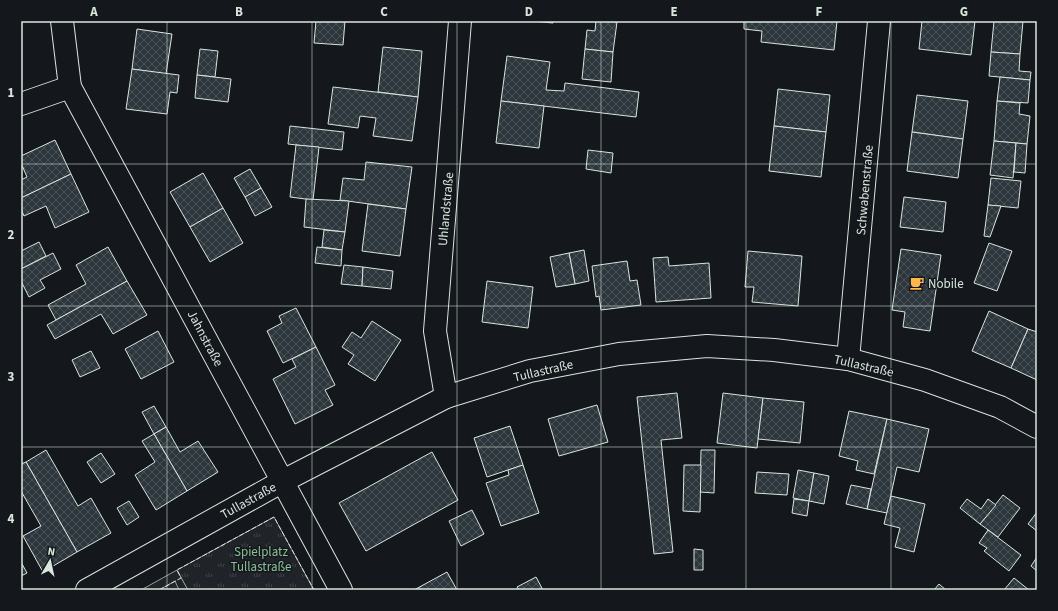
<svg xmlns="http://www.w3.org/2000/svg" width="1058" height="611" viewBox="0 0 1058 611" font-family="'Source Sans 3',sans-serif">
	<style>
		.grass { fill: #202428; stroke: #939e99 }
		.park { fill: url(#park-tufts); stroke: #939e99 }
		.parking { fill: #24282b; stroke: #939e99 }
		.building { fill: url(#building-cross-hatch); stroke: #d8e6dc }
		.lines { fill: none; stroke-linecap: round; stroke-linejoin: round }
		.street-casing { stroke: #d8e6dc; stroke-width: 24 }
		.street { stroke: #14181c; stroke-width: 22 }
		.fence { stroke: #d8e6dc; stroke-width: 1; stroke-dasharray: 5 2; stroke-linecap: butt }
		.grid { fill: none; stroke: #d8e6dc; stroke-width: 1; stroke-opacity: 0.55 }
		.labels { text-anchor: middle; stroke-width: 3; stroke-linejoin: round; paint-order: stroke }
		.street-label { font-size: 13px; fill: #d8e6dc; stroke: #14181c }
		.poi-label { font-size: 13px; fill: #d8e6dc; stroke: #14181c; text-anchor: start }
		.park-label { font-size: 13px; fill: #8ac095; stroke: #14181c }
		.neatline { fill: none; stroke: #d8e6dc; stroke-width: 1.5 }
		.grid-label { font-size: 13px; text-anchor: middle; font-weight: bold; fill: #d8e6dc }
	</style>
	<defs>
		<pattern id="park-tufts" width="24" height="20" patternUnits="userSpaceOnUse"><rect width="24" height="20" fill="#202428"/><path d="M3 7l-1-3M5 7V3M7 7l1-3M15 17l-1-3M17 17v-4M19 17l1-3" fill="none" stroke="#404447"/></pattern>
		<pattern id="building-cross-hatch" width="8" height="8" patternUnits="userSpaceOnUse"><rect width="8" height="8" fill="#2c363c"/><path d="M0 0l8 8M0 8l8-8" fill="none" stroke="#4a5358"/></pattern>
	</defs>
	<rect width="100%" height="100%" fill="#14181c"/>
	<path class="grass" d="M 177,570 L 188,590 L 141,590 Z"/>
	<path class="park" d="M 274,517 L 314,590 L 188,590 L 177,570 Z"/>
	<path class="parking" d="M 175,581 L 179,590 L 159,590 Z"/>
	<g class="building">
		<path d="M 316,21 L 345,21 L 343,45 L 314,43 Z"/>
		<path d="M 533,21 L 553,21 L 553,23 Z"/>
		<path d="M 596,21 L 617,22 L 613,52 L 585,49 L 587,30 L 595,31 Z"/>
		<path d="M 744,21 L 837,21 L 834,50 L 761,42 L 762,31 L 744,29 Z"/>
		<path d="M 922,21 L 975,21 L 971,55 L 919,49 Z"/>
		<path d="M 994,21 L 1023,21 L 1020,54 L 991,52 Z"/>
		<path d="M 137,29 L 172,34 L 166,74 L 132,69 Z"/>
		<path d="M 383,47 L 422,51 L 418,97 L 378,92 Z"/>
		<path d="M 200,49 L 218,51 L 215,77 L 197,75 Z"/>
		<path d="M 585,49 L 613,52 L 611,82 L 582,79 Z"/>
		<path d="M 991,52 L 1020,54 L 1019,71 L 1031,72 L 1030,80 L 989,76 Z"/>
		<path d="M 507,56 L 550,62 L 546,90 L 564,91 L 565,83 L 639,92 L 636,117 L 501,101 Z"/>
		<path d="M 132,69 L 179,75 L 177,93 L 170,92 L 167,114 L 126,109 Z"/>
		<path d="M 197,75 L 231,79 L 228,102 L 195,98 Z"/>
		<path d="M 1000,77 L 1030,80 L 1028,103 L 997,101 Z"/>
		<path d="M 333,87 L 418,97 L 412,141 L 373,136 L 376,118 L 360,116 L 358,128 L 328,124 Z"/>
		<path d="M 778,89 L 830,95 L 826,132 L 774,126 Z"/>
		<path d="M 917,95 L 968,101 L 963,139 L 912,132 Z"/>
		<path d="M 501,101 L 544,106 L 539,148 L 496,143 Z"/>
		<path d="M 997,101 L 1020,103 L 1019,114 L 1030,116 L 1027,144 L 994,141 Z"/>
		<path d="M 290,126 L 344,132 L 342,150 L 288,144 Z"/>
		<path d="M 774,126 L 826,132 L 821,177 L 769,171 Z"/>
		<path d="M 912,132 L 963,139 L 958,178 L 907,171 Z"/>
		<path d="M 55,140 L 71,174 L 21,198 L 21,180 L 27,177 L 21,163 L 21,156 Z"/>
		<path d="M 994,141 L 1016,143 L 1013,178 L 990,175 Z"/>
		<path d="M 1016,143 L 1027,144 L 1025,173 L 1014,172 Z"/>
		<path d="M 296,145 L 319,147 L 313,200 L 290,197 Z"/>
		<path d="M 588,150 L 613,153 L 611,173 L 586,169 Z"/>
		<path d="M 366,162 L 412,167 L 406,209 L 340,200 L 343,178 L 364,180 Z"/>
		<path d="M 250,169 L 261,188 L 245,197 L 234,178 Z"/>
		<path d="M 203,173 L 223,208 L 190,227 L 170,192 Z"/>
		<path d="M 71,174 L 89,212 L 55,228 L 46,206 L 24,216 L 21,209 L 21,198 Z"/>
		<path d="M 991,178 L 1021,181 L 1018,208 L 988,205 Z"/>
		<path d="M 261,188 L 272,207 L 255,216 L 245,197 Z"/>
		<path d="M 904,197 L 946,202 L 943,232 L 900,227 Z"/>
		<path d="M 306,199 L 349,201 L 345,232 L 304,227 Z"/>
		<path d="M 368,204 L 406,209 L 400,256 L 362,251 Z"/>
		<path d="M 988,205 L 1001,206 L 990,237 L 984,236 Z"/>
		<path d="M 223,208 L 243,243 L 210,262 L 190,227 Z"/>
		<path d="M 324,230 L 345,232 L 342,250 L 322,247 Z"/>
		<path d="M 39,242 L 46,256 L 21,269 L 21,251 Z"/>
		<path d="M 989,243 L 1012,251 L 997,291 L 974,283 Z"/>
		<path d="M 108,247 L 127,281 L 56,320 L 48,305 L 86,284 L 76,265 Z"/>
		<path d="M 317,247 L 342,250 L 341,266 L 315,263 Z"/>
		<path d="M 901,249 L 941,255 L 930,331 L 903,327 L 905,312 L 892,310 Z"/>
		<path d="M 584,250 L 589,281 L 575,284 L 569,253 Z"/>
		<path d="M 748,251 L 802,256 L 798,306 L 752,302 L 754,287 L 745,287 Z"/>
		<path d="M 53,253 L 61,269 L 40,280 L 45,288 L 29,297 L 21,281 L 21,269 Z"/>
		<path d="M 569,253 L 575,284 L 556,287 L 550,257 Z"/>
		<path d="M 668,257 L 669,266 L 709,263 L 711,298 L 656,302 L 653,258 Z"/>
		<path d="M 627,261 L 630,281 L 637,280 L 641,305 L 601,310 L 599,296 L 596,297 L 592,266 Z"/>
		<path d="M 344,265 L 363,267 L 362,286 L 341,284 Z"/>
		<path d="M 363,267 L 393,271 L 391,289 L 362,286 Z"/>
		<path d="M 127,281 L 147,315 L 113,334 L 101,314 L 55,339 L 47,325 Z"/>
		<path d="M 487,281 L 533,287 L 528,328 L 482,322 Z"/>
		<path d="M 296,308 L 316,347 L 283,363 L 267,331 L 282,323 L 279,316 Z"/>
		<path d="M 989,311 L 1028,329 L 1011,368 L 972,351 Z"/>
		<path d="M 372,321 L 401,340 L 375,381 L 348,364 L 354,355 L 342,347 L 352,332 L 361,338 Z"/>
		<path d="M 1028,329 L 1037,332 L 1037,380 L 1011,368 Z"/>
		<path d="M 158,331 L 174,362 L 141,379 L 125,349 Z"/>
		<path d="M 316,347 L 335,385 L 325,390 L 333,405 L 295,424 L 273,379 L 296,367 L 292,359 Z"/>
		<path d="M 91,351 L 100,368 L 80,377 L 72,360 Z"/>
		<path d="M 677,393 L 682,438 L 661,440 L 673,552 L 654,554 L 637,397 Z"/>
		<path d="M 723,393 L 763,398 L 757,448 L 717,443 Z"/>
		<path d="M 763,398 L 804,402 L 800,443 L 758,439 Z"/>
		<path d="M 597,405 L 608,442 L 559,456 L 548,419 Z"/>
		<path d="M 154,406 L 166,427 L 154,434 L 142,412 Z"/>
		<path d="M 849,411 L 887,419 L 874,474 L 856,470 L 858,461 L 839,456 Z"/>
		<path d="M 887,419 L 929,429 L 919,472 L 897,467 L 887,513 L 867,509 Z"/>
		<path d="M 510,426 L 523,465 L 487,477 L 474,438 Z"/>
		<path d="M 166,427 L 180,452 L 198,441 L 218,472 L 187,491 L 154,434 Z"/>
		<path d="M 154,434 L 187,491 L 156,510 L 135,475 L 155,462 L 142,441 Z"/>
		<path d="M 46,450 L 78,506 L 91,498 L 111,533 L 77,552 L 26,462 Z"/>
		<path d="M 701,450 L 715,450 L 714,493 L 700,492 Z"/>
		<path d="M 432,452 L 458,500 L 366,551 L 339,503 Z"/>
		<path d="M 101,453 L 115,474 L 101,483 L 87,462 Z"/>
		<path d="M 26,462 L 77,552 L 43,572 L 23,536 L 41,526 L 21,491 L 21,464 Z"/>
		<path d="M 523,465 L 539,513 L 501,526 L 486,483 L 509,475 L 508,470 Z"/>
		<path d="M 684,465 L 701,465 L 700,512 L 683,511 Z"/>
		<path d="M 798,470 L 814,473 L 809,501 L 793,498 Z"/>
		<path d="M 757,472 L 789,474 L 787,495 L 755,493 Z"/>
		<path d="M 814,473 L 829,476 L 824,504 L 809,501 Z"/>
		<path d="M 851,485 L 871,489 L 867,509 L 846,504 Z"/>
		<path d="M 1003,495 L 1020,508 L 998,537 L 980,524 Z"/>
		<path d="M 891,496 L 925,504 L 914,552 L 895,547 L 900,528 L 884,524 Z"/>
		<path d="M 794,499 L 809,501 L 807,516 L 792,513 Z"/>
		<path d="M 967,499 L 981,509 L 988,499 L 996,505 L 980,524 L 960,508 Z"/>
		<path d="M 129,501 L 139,517 L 127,525 L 117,508 Z"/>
		<path d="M 472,510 L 484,534 L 461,546 L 449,521 Z"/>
		<path d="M 1037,512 L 1037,531 L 1028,524 Z"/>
		<path d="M 988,530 L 1021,555 L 1009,571 L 984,551 L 987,548 L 979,543 Z"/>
		<path d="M 694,549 L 703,550 L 703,570 L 694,570 Z"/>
		<path d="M 1037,557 L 1037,571 L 1031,566 Z"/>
		<path d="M 21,562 L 27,573 L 21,576 Z"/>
		<path d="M 447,572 L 457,590 L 414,590 Z"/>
		<path d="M 536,577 L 543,590 L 519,590 L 517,587 Z"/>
		<path d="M 1014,578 L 1029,590 L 1004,590 Z"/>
		<path d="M 939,584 L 946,590 L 934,590 Z"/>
	</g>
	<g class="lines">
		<defs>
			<g id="street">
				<path d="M 62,21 L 70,87 L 341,590"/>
				<path d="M 21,104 L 70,87"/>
				<path d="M 848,359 L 879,21"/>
				<path d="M 446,397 L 435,331 L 460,21"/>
				<path d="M 87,590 L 283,481 L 446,397 L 530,371 L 619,354 L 707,346 L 774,350 L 848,359 L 925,380 L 1000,407 L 1037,427"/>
			</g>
		</defs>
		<use href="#street" class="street-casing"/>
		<use href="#street" class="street"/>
		<path class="fence" d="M 159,590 L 181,578 L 177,570 L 274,517 L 314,590"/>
	</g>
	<path class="grid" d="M 167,21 L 167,590M 312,21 L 312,590M 457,21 L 457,590M 601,21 L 601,590M 746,21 L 746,590M 891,21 L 891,590M 21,164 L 1037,164M 21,306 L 1037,306M 21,447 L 1037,447"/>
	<defs>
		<symbol id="cafe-bare" viewBox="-9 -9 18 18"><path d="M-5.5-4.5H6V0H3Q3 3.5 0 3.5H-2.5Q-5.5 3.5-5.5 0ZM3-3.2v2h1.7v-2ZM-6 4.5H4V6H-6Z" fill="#ffb74d" stroke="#14181c" stroke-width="2.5" paint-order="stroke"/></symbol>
	</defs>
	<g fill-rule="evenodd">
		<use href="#cafe-bare" x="907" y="273" width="20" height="20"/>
	</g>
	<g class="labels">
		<g class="street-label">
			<text transform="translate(864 190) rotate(-85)" y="5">Schwabenstraße</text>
			<text transform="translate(445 209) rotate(-85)" y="5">Uhlandstraße</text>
			<text transform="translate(206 338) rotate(62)" y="5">Jahnstraße</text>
			<text transform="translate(864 365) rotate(13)" y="5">Tullastraße</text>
			<text transform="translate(543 370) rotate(-13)" y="5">Tullastraße</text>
			<text transform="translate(248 500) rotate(-29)" y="5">Tullastraße</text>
		</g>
		<g class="poi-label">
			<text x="928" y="288">Nobile</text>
		</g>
		<g class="park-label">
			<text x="261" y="556">Spielplatz<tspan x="261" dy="15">Tullastraße</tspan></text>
		</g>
	</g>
	<rect width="1058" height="611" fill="none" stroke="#14181c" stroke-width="44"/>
	<g transform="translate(50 561) rotate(9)" stroke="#14181c" stroke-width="3" paint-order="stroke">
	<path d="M0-3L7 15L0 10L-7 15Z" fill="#d8e6dc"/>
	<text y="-6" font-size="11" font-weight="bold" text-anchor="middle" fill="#d8e6dc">N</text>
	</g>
	<rect x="22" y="22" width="1014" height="567" class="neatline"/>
	<g class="grid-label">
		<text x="94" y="16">A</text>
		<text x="239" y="16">B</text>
		<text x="384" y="16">C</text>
		<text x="529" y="16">D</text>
		<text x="674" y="16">E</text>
		<text x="819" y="16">F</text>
		<text x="964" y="16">G</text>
		<text x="11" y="97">1</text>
		<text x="11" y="239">2</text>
		<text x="11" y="381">3</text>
		<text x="11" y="523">4</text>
	</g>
</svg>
